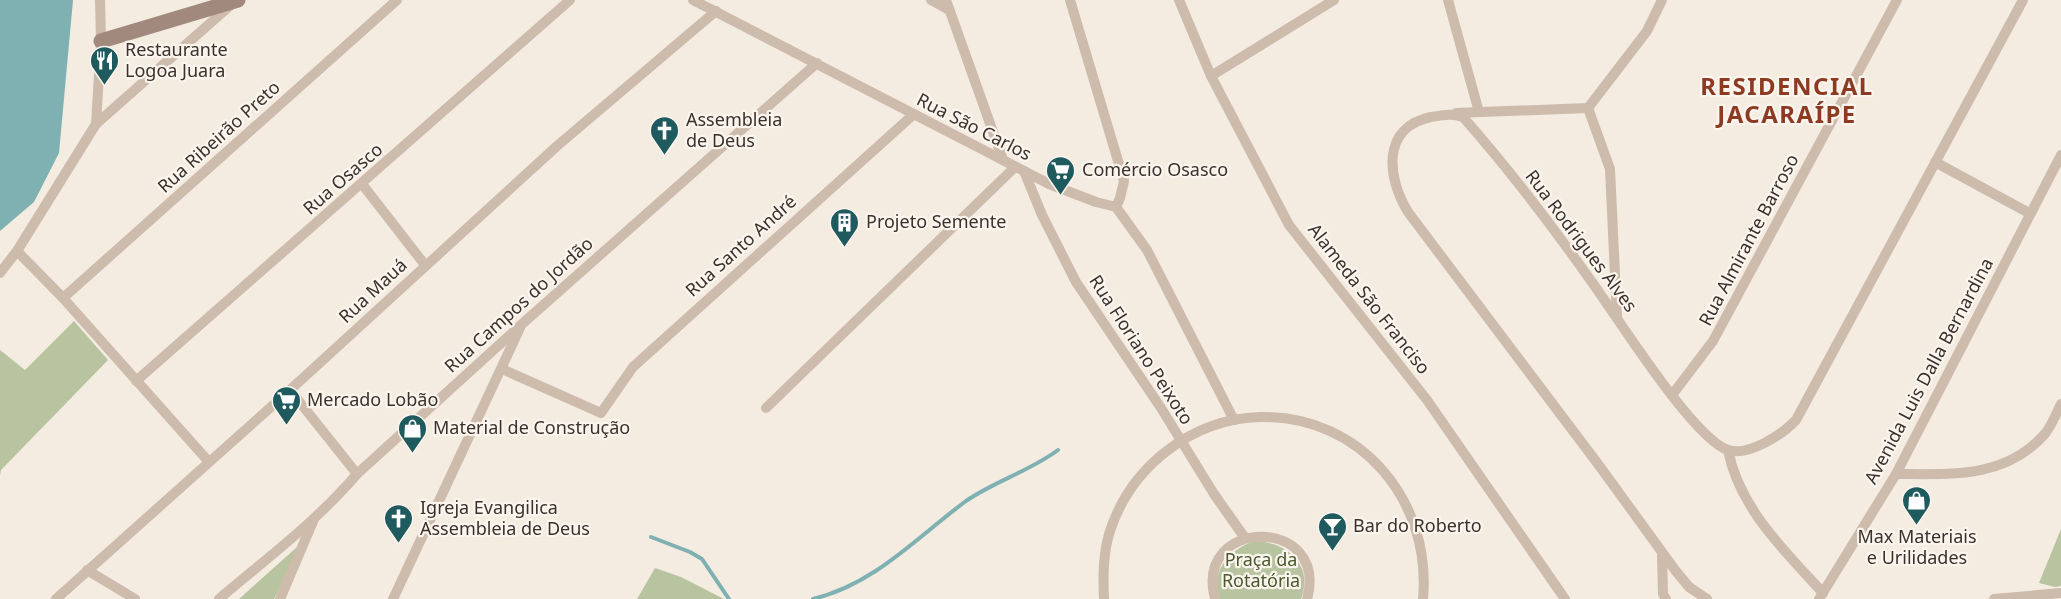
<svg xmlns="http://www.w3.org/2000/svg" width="2061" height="599" viewBox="0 0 2061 599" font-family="'Noto Sans',sans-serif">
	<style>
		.green { fill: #b8c4a0 }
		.water { fill: #7fb0b2 }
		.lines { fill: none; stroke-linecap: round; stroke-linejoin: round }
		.stream { stroke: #7fb0b2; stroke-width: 4 }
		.street { stroke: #cdbbac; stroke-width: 10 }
		.secondary { stroke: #a18a7d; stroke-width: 15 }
		.labels { text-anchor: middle; stroke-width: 4.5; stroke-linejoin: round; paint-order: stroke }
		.poi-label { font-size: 18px; fill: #3b302b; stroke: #fbf5ee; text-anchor: start }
		.street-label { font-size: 18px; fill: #3b302b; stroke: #fbf5ee }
		.park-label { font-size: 18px; fill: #4a5a2e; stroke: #fbf5ee }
		.district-label { font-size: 24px; font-weight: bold; letter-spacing: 1.5px; fill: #8c3b22; stroke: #fbf5ee }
	</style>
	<rect width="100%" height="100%" fill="#f4ebe1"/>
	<g class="green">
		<path d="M 74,321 L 108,360 L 1,470 L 0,475 L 0,350 L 25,370 Z"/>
		<path d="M 2061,529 L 2061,586 L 2055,587 L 2039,583 Z"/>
		<path d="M 306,539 L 274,599 L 239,599 Z"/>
		<path d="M 1255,541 C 1287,542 1314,565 1301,599 L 1220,599 C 1209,571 1230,549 1255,541 Z"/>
		<path d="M 655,568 L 681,577 L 724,599 L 637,599 Z"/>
	</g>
	<path class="water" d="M 0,0 L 73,0 L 59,153 L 34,202 L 0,231 Z"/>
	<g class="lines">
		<g class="stream">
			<path d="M 651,537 L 690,552 L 702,559 L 729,599"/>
			<path d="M 813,599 C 875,584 917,537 966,501 C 995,481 1030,471 1058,450"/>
		</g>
		<g class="street">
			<path d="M 693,0 L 1049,184 L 1096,202 L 1116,207 L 1120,198 L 1124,181 L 1070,0"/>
			<path d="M 931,0 L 949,10"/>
			<path d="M 946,0 L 1003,160"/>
			<path d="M 1179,0 L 1211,76 L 1289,225 L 1427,400 L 1565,599"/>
			<path d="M 1448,0 L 1479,112"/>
			<path d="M 1211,76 L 1334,0"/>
			<path d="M 1588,108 L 1610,169 L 1617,317"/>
			<path d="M 1588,108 L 1647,31 L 1662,0"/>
			<path d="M 1456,113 L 1588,108"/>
			<path d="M 96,124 L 233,3"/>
			<path d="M 1935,162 L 2029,213"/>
			<path d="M 1024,171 L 1042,215 L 1076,282 L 1161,408 L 1214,494 L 1245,538"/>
			<path d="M 362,184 L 425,265"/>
			<path d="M 1116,207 L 1147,250 L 1234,420"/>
			<path d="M 17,251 L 63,298 L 209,462"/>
			<path d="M 0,273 L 17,251 L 96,124 L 101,41 L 100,0"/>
			<path d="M 63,298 L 397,0"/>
			<path d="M 502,369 L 601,413 L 633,367 L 914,114"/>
			<path d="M 136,381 L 570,0"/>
			<path d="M 290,390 L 357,474"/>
			<path d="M 1672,395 L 1713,341 L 1897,0"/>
			<path d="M 766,408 L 1015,167"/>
			<path d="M 1728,450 C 1739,508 1785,551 1823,593"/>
			<path d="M 1896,474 C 1949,474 2003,479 2043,436 C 2051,428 2056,414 2061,404"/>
			<path d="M 1662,555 L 1663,594 L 1666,599"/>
			<path d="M 87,570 L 135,599"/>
			<path d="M 56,599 L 290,390 L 557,146 L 716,11"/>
			<path d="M 219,599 C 266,559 317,521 357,474 L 522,324 L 817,63"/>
			<path d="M 280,599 L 314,519"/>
			<path d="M 393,599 L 520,328"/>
			<path d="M 1104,599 C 1103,576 1103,553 1110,531 C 1131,467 1191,419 1260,417 C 1361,415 1432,501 1423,599"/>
			<path d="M 1215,599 C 1193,516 1330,516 1307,599"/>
			<path d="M 1707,599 L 1689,587 L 1675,570 L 1598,464 L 1408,212 C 1387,178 1381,127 1431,117 C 1443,115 1452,113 1463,117 C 1508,168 1550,223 1589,278 C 1614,312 1693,439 1728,450 C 1748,457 1783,434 1796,420 L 2023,0"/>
			<path d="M 1819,599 L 1896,474 L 2061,155"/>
			<path d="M 1994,599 L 2061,593"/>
		</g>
		<path class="secondary" d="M 101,41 L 238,0"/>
	</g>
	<defs>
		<symbol id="restaurant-pin" viewBox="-11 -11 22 30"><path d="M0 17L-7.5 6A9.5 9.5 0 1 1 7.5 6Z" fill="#1f5a5e" stroke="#fbf5ee"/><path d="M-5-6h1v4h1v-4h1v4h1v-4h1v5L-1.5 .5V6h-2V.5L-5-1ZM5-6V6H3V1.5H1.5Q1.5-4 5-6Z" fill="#fff"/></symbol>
		<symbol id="church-pin" viewBox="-11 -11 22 30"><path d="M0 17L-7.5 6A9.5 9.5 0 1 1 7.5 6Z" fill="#1f5a5e" stroke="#fbf5ee"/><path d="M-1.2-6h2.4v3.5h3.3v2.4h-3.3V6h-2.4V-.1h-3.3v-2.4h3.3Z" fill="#fff"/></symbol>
		<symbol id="supermarket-pin" viewBox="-11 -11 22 30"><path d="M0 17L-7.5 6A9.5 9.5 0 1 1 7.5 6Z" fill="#1f5a5e" stroke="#fbf5ee"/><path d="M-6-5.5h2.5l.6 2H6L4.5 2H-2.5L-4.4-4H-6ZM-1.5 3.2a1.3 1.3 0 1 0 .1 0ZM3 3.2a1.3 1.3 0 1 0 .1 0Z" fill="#fff"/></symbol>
		<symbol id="building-pin" viewBox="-11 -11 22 30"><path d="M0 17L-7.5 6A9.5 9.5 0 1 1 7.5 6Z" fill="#1f5a5e" stroke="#fbf5ee"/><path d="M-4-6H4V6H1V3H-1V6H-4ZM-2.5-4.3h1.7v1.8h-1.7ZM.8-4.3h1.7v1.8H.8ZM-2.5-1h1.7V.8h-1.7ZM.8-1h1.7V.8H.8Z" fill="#fff"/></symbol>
		<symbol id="shop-pin" viewBox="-11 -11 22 30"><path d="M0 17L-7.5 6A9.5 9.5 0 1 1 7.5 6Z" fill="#1f5a5e" stroke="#fbf5ee"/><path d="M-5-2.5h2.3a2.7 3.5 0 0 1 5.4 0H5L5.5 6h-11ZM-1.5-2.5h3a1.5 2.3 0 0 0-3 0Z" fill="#fff"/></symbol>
		<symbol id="bar-pin" viewBox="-11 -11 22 30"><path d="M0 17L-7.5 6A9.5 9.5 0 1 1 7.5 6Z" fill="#1f5a5e" stroke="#fbf5ee"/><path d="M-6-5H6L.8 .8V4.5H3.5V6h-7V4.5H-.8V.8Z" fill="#fff"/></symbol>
	</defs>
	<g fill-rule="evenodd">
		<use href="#restaurant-pin" x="88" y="44" width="33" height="45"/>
		<use href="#church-pin" x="648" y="114" width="33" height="45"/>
		<use href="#supermarket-pin" x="1044" y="154" width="33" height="45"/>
		<use href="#building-pin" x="828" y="206" width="33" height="45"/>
		<use href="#supermarket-pin" x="270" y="384" width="33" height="45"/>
		<use href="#shop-pin" x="396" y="412" width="33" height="45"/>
		<use href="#shop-pin" x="1900" y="484" width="33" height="45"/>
		<use href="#church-pin" x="382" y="502" width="33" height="45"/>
		<use href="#bar-pin" x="1316" y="510" width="33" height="45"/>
	</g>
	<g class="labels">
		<g class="poi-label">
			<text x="125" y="56">Restaurante<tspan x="125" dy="21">Logoa Juara</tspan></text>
			<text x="686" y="126">Assembleia<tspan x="686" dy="21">de Deus</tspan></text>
			<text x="1082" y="176">Comércio Osasco</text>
			<text x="866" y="228">Projeto Semente</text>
			<text x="307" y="406">Mercado Lobão</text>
			<text x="433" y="434">Material de Construção</text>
			<text x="420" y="514">Igreja Evangilica<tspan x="420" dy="21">Assembleia de Deus</tspan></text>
			<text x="1353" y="532">Bar do Roberto</text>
			<text x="1917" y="543" text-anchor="middle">Max Materiais<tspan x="1917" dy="21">e Urilidades</tspan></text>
		</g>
		<g class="street-label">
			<text transform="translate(974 127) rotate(27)" y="6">Rua São Carlos</text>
			<text transform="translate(219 137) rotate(-42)" y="6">Rua Ribeirão Preto</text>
			<text transform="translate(343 179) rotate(-41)" y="6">Rua Osasco</text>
			<text transform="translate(1749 240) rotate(-62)" y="6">Rua Almirante Barroso</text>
			<text transform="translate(1581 241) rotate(53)" y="6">Rua Rodrigues Alves</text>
			<text transform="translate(741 246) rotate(-42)" y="6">Rua Santo André</text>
			<text transform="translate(373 291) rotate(-43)" y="6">Rua Mauá</text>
			<text transform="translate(1369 299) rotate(52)" y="6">Alameda São Franciso</text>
			<text transform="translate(519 305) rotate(-42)" y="6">Rua Campos do Jordão</text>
			<text transform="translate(1141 350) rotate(57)" y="6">Rua Floriano Peixoto</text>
			<text transform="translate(1929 371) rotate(-62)" y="6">Avenida Luis Dalla Bernardina</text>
		</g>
		<g class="park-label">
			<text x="1261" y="566">Praça da<tspan x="1261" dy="21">Rotatória</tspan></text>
		</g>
		<g class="district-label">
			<text x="1787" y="95">RESIDENCIAL<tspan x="1787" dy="28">JACARAÍPE</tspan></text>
		</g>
	</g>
</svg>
